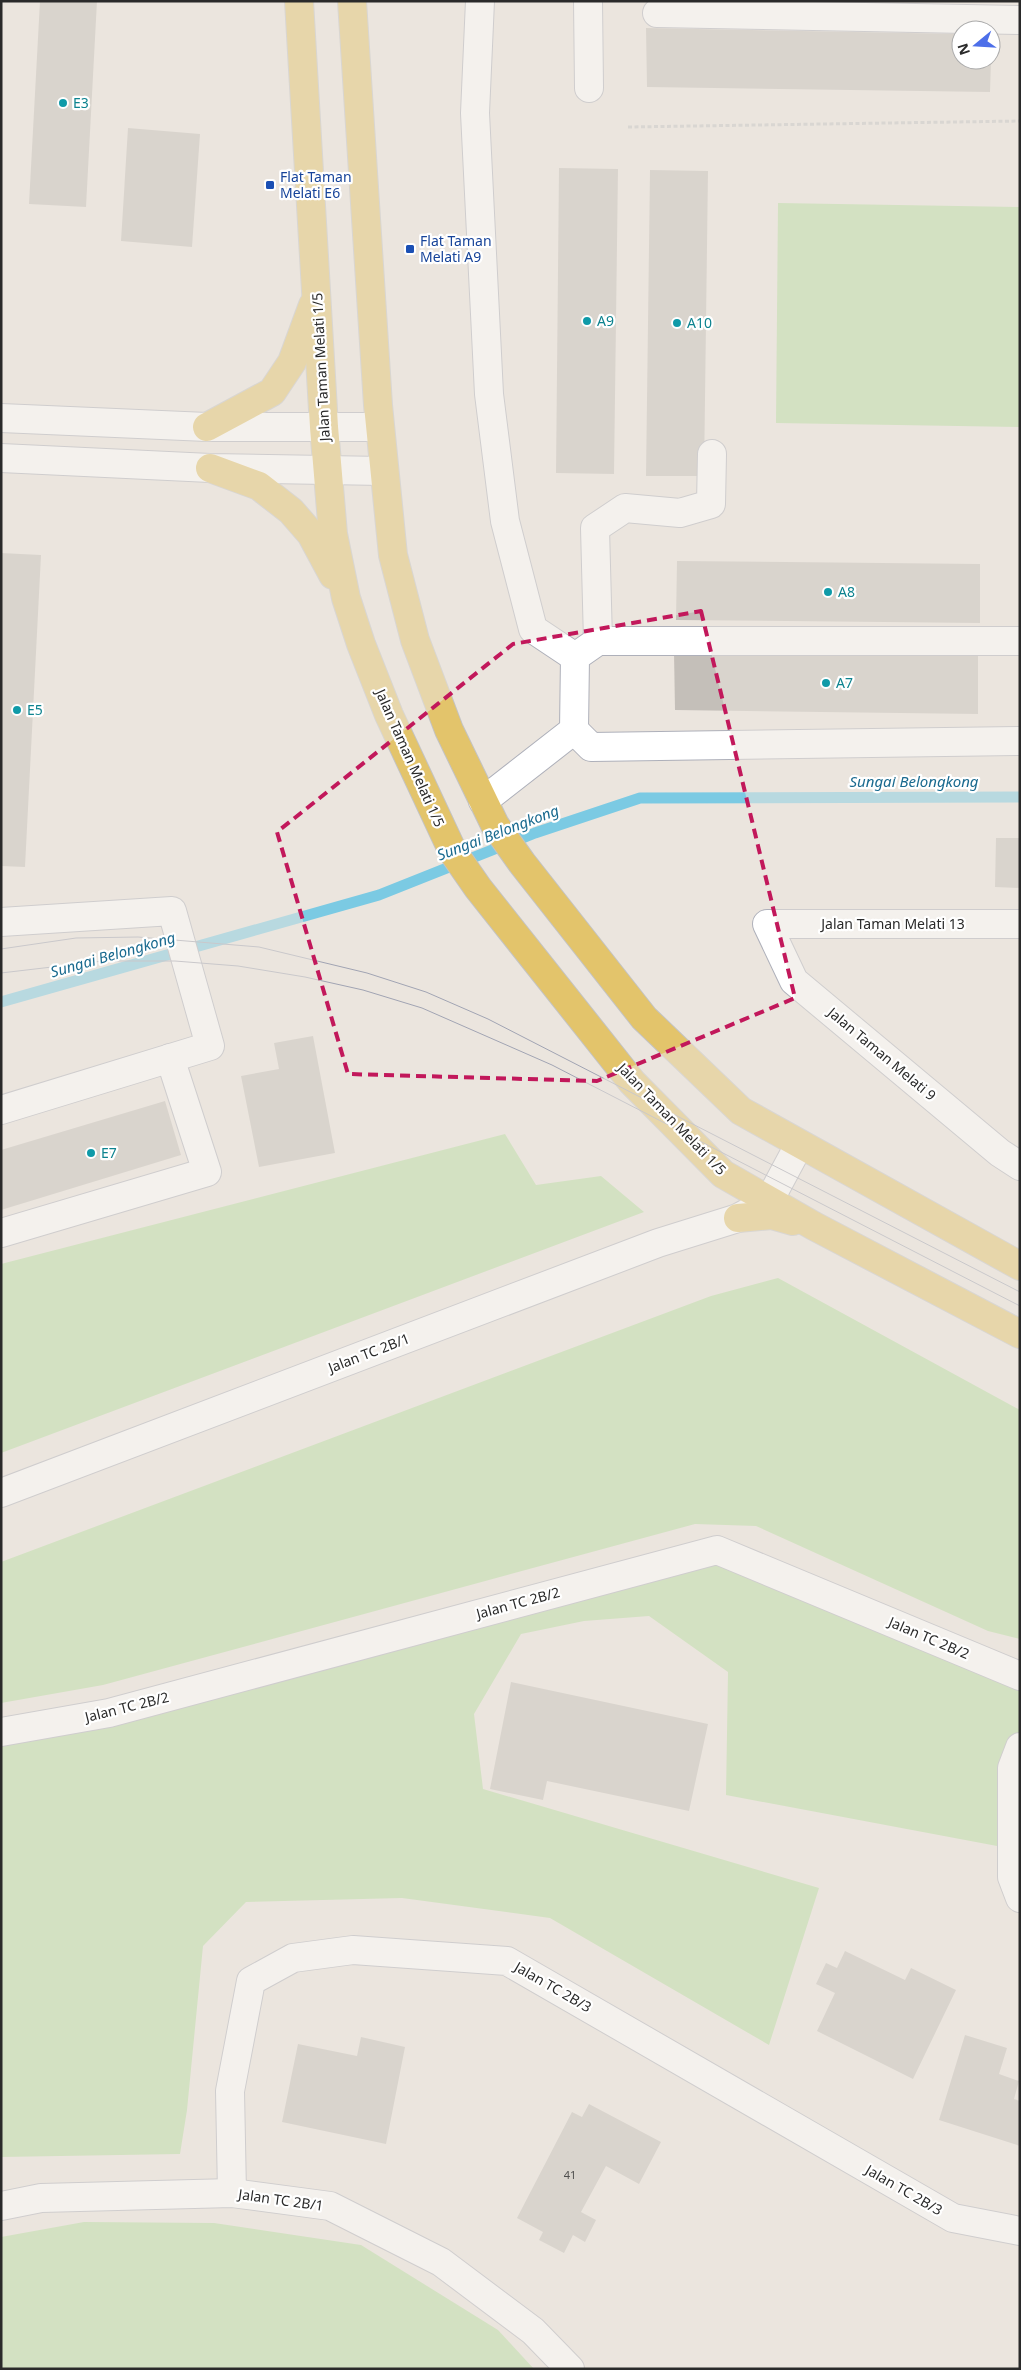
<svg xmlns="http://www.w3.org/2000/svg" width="1021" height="2370" viewBox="0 0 1021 2370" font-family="'Noto Sans',sans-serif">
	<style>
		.green { fill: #b6dca0 }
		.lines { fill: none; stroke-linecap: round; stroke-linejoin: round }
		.stream { stroke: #7bcae3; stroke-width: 11 }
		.building { fill: #c4bfb9 }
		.minor-casing { stroke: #aeb0ba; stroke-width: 30 }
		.major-casing { stroke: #c3c3c3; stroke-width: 30 }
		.path { stroke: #c3c3c3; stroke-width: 3; stroke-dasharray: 4 2.5; stroke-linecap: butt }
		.minor { stroke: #fff; stroke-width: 28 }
		.major { stroke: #e3c46b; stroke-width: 28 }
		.tram { stroke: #a1a4b3; stroke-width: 1 }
		.marked { fill: none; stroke: #c2185b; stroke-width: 4; stroke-dasharray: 10 6; stroke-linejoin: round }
		.culture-dot { fill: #0f9aa8; stroke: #fff; stroke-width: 2 }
		.transit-dot { fill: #1a4fb4; stroke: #fff; stroke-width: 2 }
		.labels { text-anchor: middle; stroke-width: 4.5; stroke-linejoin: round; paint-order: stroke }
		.number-label { font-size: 11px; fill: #504f4e }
		.culture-label { font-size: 14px; fill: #0d838f; stroke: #fff; text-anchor: start }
		.transit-label { font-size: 14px; fill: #164399; stroke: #fff; text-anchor: start }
		.street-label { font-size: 14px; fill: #2a2a2a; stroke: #fff }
		.water-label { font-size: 15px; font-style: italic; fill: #1a6a8f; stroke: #fff }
	</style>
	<rect width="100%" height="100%" fill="#ebe5de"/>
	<g class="green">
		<path d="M 778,203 L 1020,207 L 1020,427 L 776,423 Z"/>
		<path d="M 505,1134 L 536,1185 L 601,1176 L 644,1212 L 1,1453 L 1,1264 Z"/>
		<path d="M 778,1278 L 1020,1410 L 1020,1639 L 988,1631 L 756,1526 L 695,1524 L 103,1685 L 1,1703 L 1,1562 L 711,1296 Z"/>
		<path d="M 753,1558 L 1020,1671 L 1020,1837 L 1013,1849 L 726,1795 L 728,1672 L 649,1616 L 584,1621 L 521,1634 L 474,1714 L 483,1789 L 819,1888 L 769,2045 L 550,1918 L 402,1898 L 246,1902 L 203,1946 L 187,2110 L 180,2154 L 1,2157 L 1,1740 L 682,1566 Z"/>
		<path d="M 84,2222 L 214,2223 L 361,2245 L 498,2330 L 534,2369 L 1,2369 L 1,2237 Z"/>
	</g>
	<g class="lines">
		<path class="stream" d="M 1,1002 L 379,895 L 535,833 L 640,798 L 1020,797"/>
	</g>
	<g class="building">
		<path d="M 40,1 L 97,1 L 86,207 L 29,204 Z"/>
		<path d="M 646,28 L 961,34 L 961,60 L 991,60 L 990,92 L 647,87 Z"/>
		<path d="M 128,128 L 200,134 L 192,247 L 121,241 Z"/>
		<path d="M 559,168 L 618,169 L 614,474 L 556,473 Z"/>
		<path d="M 650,170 L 708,171 L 704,476 L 646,476 Z"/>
		<path d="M 1,553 L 41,555 L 25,867 L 1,866 Z"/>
		<path d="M 677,561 L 980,564 L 980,623 L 676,620 Z"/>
		<path d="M 674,652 L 978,655 L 978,714 L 675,710 Z"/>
		<path d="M 996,838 L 1020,838 L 1020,888 L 995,887 Z"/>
		<path d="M 313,1036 L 335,1153 L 259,1167 L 241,1076 L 279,1069 L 274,1043 Z"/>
		<path d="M 165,1101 L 181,1155 L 1,1210 L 1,1150 Z"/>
		<path d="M 511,1682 L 708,1724 L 689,1811 L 547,1781 L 543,1800 L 490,1789 Z"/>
		<path d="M 845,1951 L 905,1980 L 911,1968 L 956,1990 L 913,2079 L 817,2031 L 835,1993 L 816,1984 L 826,1963 L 837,1968 Z"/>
		<path d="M 965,2035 L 1007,2048 L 999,2074 L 1019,2081 L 1014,2099 L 1020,2101 L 1020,2146 L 939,2120 Z"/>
		<path d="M 361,2037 L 405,2047 L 386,2144 L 282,2122 L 298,2044 L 357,2056 Z"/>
		<path d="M 589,2104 L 661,2142 L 639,2184 L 606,2166 L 581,2212 L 596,2220 L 585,2242 L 573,2235 L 564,2253 L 539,2240 L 543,2232 L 517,2218 L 572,2112 L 582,2117 Z"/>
	</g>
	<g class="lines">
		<defs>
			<g id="minor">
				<path d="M 480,1 L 475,113 L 489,394 L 505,521 L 533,629 L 575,657"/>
				<path d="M 588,1 L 589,88"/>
				<path d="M 657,13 L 1020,20"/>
				<path d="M 1,418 L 207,427 L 379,427"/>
				<path d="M 1,458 L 210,468 L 383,471"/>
				<path d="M 598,641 L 1020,641"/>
				<path d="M 574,730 L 591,747 L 1020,741"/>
				<path d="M 483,801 L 574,730 L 575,657 L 598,641 L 595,528 L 625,508 L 680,513 L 711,504 L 712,454"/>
				<path d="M 1,922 L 172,911 L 210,1046 L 1,1110"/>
				<path d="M 1020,924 L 767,924 L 794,981 L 1000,1153 L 1020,1166"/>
				<path d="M 1,1233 L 207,1172 L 170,1058"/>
				<path d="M 1,1493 L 658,1243 L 738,1218 L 769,1201 L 799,1145"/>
				<path d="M 1,1732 L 109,1713 L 717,1550 L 1020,1676"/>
				<path d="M 1020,1747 L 1012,1768 L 1012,1877 L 1020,1898"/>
				<path d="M 232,2193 L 230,2091 L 251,1981 L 293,1958 L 353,1950 L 507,1961 L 953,2218 L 1020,2231"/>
				<path d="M 1,2206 L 41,2198 L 232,2193 L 330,2206 L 441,2262 L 533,2331 L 570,2369"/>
			</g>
			<g id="major">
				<path d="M 299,1 L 324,427 L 333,534 L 346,598 L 361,644 L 389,715 L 453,852 L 478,888 L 632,1082 L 723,1174 L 814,1226 L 1020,1334"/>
				<path d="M 352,1 L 378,405 L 393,555 L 415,640 L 449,730 L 495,825 L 522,863 L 644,1018 L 741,1111 L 1020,1266"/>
				<path d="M 207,427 L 272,392 L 292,362 L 313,305"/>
				<path d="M 210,468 L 259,486 L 291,511 L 311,534 L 333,575"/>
				<path d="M 738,1218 L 772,1215 L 793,1221"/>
			</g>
		</defs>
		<use href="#minor" class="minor-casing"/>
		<use href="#major" class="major-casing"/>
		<path class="path" d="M 628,127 L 1020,121"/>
		<use href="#minor" class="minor"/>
		<use href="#major" class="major"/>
		<g class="tram">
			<path d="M 1,949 L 76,938 L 138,937 L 259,947 L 367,973 L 426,992 L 488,1019 L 1020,1292"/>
			<path d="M 1,973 L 103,961 L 175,961 L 238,966 L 305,977 L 363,990 L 422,1008 L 552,1065 L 1020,1306"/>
		</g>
	</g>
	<path d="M0 0H1021V2370H0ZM 701,611 L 795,998 L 597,1081 L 348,1074 L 277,832 L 513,644 Z" fill="#ebe5de" fill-opacity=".55" fill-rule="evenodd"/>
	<path class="marked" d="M 701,611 L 795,998 L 597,1081 L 348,1074 L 277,832 L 513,644 Z"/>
	<g class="culture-dot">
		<circle cx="63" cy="103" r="5"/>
		<circle cx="587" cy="321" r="5"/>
		<circle cx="677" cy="323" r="5"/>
		<circle cx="828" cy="592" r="5"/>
		<circle cx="826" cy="683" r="5"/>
		<circle cx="17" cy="710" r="5"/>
		<circle cx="91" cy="1153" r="5"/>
	</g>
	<g class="transit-dot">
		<rect x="265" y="180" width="10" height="10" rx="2.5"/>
		<rect x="405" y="244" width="10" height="10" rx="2.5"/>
	</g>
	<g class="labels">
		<g class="number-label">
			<text x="570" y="2179">41</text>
		</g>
		<g class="culture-label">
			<text x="73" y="108">E3</text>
			<text x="597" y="326">A9</text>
			<text x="687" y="328">A10</text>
			<text x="838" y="597">A8</text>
			<text x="836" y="688">A7</text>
			<text x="27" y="715">E5</text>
			<text x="101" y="1158">E7</text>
		</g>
		<g class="transit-label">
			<text x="280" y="182">Flat Taman<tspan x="280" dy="16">Melati E6</tspan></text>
			<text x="420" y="246">Flat Taman<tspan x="420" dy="16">Melati A9</tspan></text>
		</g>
		<g class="street-label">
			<text transform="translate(321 367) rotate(-93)" y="5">Jalan Taman Melati 1/5</text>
			<text transform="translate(410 758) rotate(66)" y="5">Jalan Taman Melati 1/5</text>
			<text x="893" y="929">Jalan Taman Melati 13</text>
			<text transform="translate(882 1054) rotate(40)" y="5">Jalan Taman Melati 9</text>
			<text transform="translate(672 1119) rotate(46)" y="5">Jalan Taman Melati 1/5</text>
			<text transform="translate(369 1353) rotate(-21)" y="5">Jalan TC 2B/1</text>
			<text transform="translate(518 1603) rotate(-15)" y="5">Jalan TC 2B/2</text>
			<text transform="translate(929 1638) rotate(23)" y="5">Jalan TC 2B/2</text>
			<text transform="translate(127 1707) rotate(-14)" y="5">Jalan TC 2B/2</text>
			<text transform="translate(553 1987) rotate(30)" y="5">Jalan TC 2B/3</text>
			<text transform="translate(904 2190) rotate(30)" y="5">Jalan TC 2B/3</text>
			<text transform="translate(281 2200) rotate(8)" y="5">Jalan TC 2B/1</text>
		</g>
		<g class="water-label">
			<text x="914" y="787">Sungai Belongkong</text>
			<text transform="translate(498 833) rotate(-21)" y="5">Sungai Belongkong</text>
			<text transform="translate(113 955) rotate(-16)" y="5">Sungai Belongkong</text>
		</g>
	</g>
	<rect width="1021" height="2370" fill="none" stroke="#2a2a2a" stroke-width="5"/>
	<g transform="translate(976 45) rotate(252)"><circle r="24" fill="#ffffff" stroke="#aaaaaa"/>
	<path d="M0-4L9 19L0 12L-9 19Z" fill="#4d6fe9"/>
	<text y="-8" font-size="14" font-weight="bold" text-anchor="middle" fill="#2a2a2a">N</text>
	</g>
</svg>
